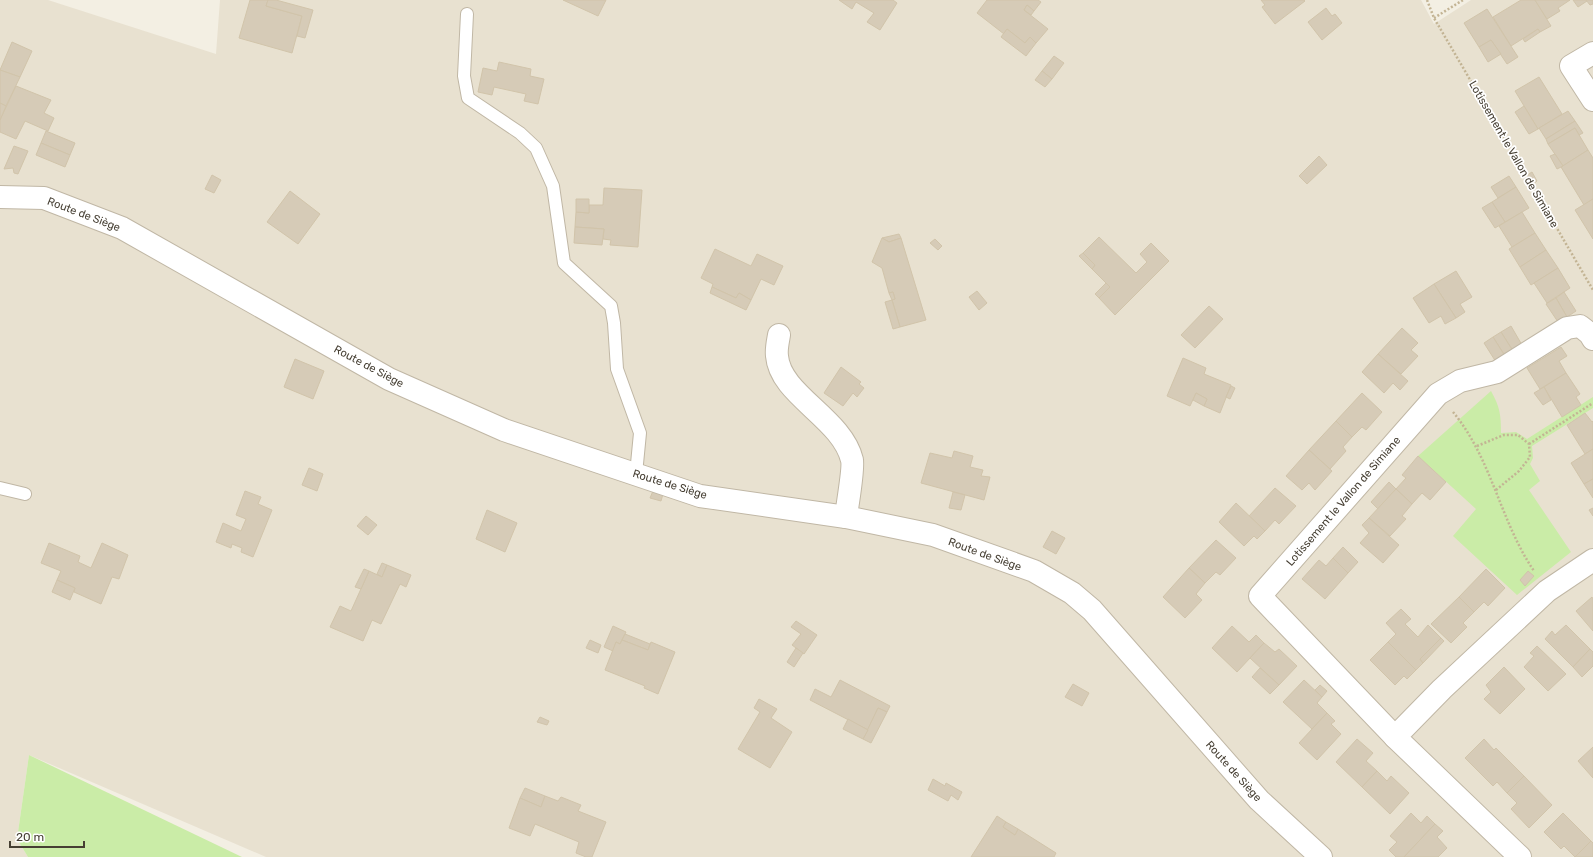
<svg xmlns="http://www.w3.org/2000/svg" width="1593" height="857" viewBox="0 0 1593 857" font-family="Rubik,sans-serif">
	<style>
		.residential { fill: #e8e1d0 }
		.green { fill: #caeca7 }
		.building { fill: #d6cbb7; stroke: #d1c4aa }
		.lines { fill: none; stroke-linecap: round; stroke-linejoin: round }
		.service-casing { stroke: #c0b7a5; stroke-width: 14 }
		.minor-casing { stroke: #c0b7a5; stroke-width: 24 }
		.tertiary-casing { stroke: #c0b7a5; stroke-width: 24 }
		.path { stroke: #c3b494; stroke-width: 2.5; stroke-dasharray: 2 2; stroke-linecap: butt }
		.service { stroke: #fff; stroke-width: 12 }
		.minor { stroke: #fff; stroke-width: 22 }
		.tertiary { stroke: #fff; stroke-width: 22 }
		.labels { text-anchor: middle; stroke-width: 3.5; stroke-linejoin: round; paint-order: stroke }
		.street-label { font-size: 11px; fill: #463f33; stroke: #fff }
	</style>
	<rect width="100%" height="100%" fill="#f3efe3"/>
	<path class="residential" d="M 0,0 L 48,0 L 216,54 L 220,0 L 1421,0 L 1434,24 L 1471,0 L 1593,0 L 1593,857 L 266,857 L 29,755 L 17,839 L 28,857 L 0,857 Z"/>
	<g class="green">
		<path d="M 1491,391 C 1500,407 1501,415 1501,433 L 1516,432 L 1527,439 L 1593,397 L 1593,408 L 1532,446 L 1533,458 L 1530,464 L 1540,481 L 1529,490 L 1571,552 L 1517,595 L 1453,536 L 1476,509 L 1418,456 Z"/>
		<path d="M 29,755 L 242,857 L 28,857 L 17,839 Z"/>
	</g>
	<g class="building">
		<path d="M 250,0 L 268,0 L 266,6 L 302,16 L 292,53 L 239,38 Z"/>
		<path d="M 268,0 L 276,0 L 313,10 L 305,38 L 297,36 L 302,16 L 266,6 Z"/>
		<path d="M 563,0 L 606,0 L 598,16 Z"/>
		<path d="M 839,0 L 893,0 L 897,3 L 880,30 L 867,22 L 874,13 L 856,2 L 852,9 Z"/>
		<path d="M 987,0 L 1038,0 L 1041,2 L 1034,11 L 1027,5 L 1024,10 L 1048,29 L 1036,43 L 1030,37 L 1025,43 L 1007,29 L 1004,34 L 977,13 Z"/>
		<path d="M 1261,0 L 1304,0 L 1305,1 L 1275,24 L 1262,7 L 1265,5 Z"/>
		<path d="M 1521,0 L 1535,0 L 1551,26 L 1540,32 L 1538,29 L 1511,46 L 1493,17 Z"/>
		<path d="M 1535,0 L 1570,0 L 1558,8 L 1560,11 L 1547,19 Z"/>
		<path d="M 1573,0 L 1586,0 L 1587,1 L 1578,7 Z"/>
		<path d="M 1586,0 L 1593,0 L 1593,4 L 1590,5 Z"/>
		<path d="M 1027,5 L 1034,11 L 1031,15 L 1024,10 Z"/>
		<path d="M 1326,8 L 1332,16 L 1335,14 L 1342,23 L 1322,40 L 1308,22 Z"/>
		<path d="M 1487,9 L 1518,57 L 1507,64 L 1491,40 L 1479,47 L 1464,23 Z"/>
		<path d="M 1007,29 L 1025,43 L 1030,37 L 1036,43 L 1026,56 L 1001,37 Z"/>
		<path d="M 1538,29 L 1540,32 L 1525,42 L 1523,39 Z"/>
		<path d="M 1491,40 L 1501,54 L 1488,62 L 1479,47 Z"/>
		<path d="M 12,42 L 32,51 L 20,77 L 0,70 Z"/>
		<path d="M 1054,56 L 1064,63 L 1052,79 L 1042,71 Z"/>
		<path d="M 499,62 L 531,69 L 530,76 L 544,79 L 538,104 L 524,101 L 526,94 L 494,87 L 492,95 L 478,92 L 483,68 L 497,71 Z"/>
		<path d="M 0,70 L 20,77 L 6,106 L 0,103 Z"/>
		<path d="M 1042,71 L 1052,79 L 1045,87 L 1035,80 Z"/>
		<path d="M 1539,77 L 1562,114 L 1538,129 L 1515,91 Z"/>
		<path d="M 16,86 L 51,100 L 44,113 L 54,118 L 48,131 L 25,121 L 16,139 L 0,132 L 0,120 Z"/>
		<path d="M 0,103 L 6,106 L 0,120 Z"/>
		<path d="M 1524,106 L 1538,129 L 1529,134 L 1515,112 Z"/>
		<path d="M 1568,111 L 1575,121 L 1546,139 L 1539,128 Z"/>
		<path d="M 1575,121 L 1583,133 L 1579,135 L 1575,128 L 1548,144 L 1546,139 Z"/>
		<path d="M 1575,128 L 1588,150 L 1563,166 L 1548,144 Z"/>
		<path d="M 46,131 L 75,143 L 70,155 L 41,143 Z"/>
		<path d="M 41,143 L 70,155 L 65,167 L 36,155 Z"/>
		<path d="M 14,146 L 28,151 L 18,174 L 14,173 L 13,168 L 4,169 Z"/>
		<path d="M 1588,150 L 1593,158 L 1593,199 L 1584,205 L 1561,167 Z"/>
		<path d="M 1555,154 L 1563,166 L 1557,169 L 1550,156 Z"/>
		<path d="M 1319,156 L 1327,165 L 1307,184 L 1299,176 Z"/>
		<path d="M 1532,172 L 1537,181 L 1533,184 L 1527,175 Z"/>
		<path d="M 212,175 L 221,180 L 214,193 L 205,189 Z"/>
		<path d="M 1509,176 L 1516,187 L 1498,198 L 1491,187 Z"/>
		<path d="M 1516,187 L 1529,208 L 1505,222 L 1492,202 Z"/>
		<path d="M 604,188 L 642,190 L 638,247 L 610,245 L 611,240 L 603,239 L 604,229 L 575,227 L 576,212 L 589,213 L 589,205 L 603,205 Z"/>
		<path d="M 290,191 L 320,214 L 298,244 L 267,222 Z"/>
		<path d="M 576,199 L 589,199 L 589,213 L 576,212 Z"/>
		<path d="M 1593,199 L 1593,239 L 1575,210 Z"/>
		<path d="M 1492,202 L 1505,222 L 1495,228 L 1482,208 Z"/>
		<path d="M 1522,212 L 1535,233 L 1512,247 L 1499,226 Z"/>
		<path d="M 575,227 L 604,229 L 602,245 L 574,243 Z"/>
		<path d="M 1535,233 L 1546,250 L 1520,267 L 1509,249 Z"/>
		<path d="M 899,234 L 901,238 L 889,242 L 882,238 Z"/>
		<path d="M 1099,237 L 1136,273 L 1147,262 L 1140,254 L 1151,243 L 1169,261 L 1115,315 L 1099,298 L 1110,287 L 1092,269 L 1095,265 L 1083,253 Z"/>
		<path d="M 882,238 L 889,242 L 901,238 L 926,320 L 900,327 L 892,300 L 895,299 L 893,292 L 889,293 L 882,268 L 872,262 Z"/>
		<path d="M 935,239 L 942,246 L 938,250 L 930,243 Z"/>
		<path d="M 715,249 L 751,266 L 757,254 L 783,266 L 774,285 L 761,279 L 751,300 L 739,293 L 736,298 L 712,287 L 713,284 L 701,278 Z"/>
		<path d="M 1546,250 L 1558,268 L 1531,285 L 1520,267 Z"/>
		<path d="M 1083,253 L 1095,265 L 1092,269 L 1079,256 Z"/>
		<path d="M 1558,268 L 1570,288 L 1547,303 L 1534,283 Z"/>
		<path d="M 1456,271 L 1472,297 L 1460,304 L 1465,312 L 1456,318 L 1434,284 Z"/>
		<path d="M 1106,283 L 1110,287 L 1099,298 L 1095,294 Z"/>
		<path d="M 1434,284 L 1456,318 L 1445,324 L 1441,316 L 1429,323 L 1413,298 Z"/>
		<path d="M 712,287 L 736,298 L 739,293 L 751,300 L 746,310 L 710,293 Z"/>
		<path d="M 977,291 L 987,303 L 979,310 L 969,297 Z"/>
		<path d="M 893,292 L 895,299 L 892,300 L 889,293 Z"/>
		<path d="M 1564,292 L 1576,311 L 1567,317 L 1556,298 Z"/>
		<path d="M 1556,298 L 1567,317 L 1558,322 L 1546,304 Z"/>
		<path d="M 892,300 L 900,327 L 893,329 L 885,302 Z"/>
		<path d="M 1209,306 L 1223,319 L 1195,348 L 1181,335 Z"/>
		<path d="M 1511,326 L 1522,345 L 1513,351 L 1501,332 Z"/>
		<path d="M 1402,328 L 1418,343 L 1411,350 L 1418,356 L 1401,374 L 1378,354 Z"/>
		<path d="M 1501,332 L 1513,351 L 1505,356 L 1493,337 Z"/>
		<path d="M 1493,337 L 1505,356 L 1496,362 L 1484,343 Z"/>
		<path d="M 1561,347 L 1567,356 L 1559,361 L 1566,373 L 1540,389 L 1527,368 Z"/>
		<path d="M 1378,354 L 1408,381 L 1400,390 L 1393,383 L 1384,393 L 1362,372 Z"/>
		<path d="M 1183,358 L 1206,368 L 1204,374 L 1231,385 L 1220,413 L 1204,406 L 1207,399 L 1196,393 L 1190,406 L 1167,396 Z"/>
		<path d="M 295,359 L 324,371 L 313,399 L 284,387 Z"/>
		<path d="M 841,367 L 861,382 L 859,384 L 864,388 L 857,397 L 853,393 L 843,406 L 824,393 Z"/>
		<path d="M 1566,373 L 1580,394 L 1576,397 L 1581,405 L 1562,417 L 1544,387 Z"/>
		<path d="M 1231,386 L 1235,388 L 1230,399 L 1226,397 Z"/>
		<path d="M 1544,387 L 1551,400 L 1543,405 L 1534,393 Z"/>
		<path d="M 1196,393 L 1207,399 L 1204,406 L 1193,400 Z"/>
		<path d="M 1362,393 L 1382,412 L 1366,430 L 1362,427 L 1352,437 L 1336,421 Z"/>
		<path d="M 1585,413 L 1592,422 L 1593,421 L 1593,449 L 1585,454 L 1567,425 Z"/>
		<path d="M 1336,421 L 1352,437 L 1343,447 L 1346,451 L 1330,469 L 1309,450 Z"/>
		<path d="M 1593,449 L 1593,479 L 1584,484 L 1571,463 Z"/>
		<path d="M 1309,450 L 1332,471 L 1315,490 L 1309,483 L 1302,490 L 1286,476 Z"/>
		<path d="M 954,451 L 973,456 L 970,467 L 983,470 L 981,476 L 990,477 L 984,500 L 921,483 L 930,453 L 952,458 Z"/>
		<path d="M 1418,456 L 1446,482 L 1430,500 L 1422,493 L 1412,504 L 1396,489 L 1406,478 L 1402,475 Z"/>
		<path d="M 309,468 L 323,474 L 317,491 L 302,485 Z"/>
		<path d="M 1593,479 L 1593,498 L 1584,484 Z"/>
		<path d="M 1389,482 L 1396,489 L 1378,509 L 1371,502 Z"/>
		<path d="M 1275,488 L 1296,506 L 1279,524 L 1275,520 L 1265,531 L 1249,516 Z"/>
		<path d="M 1396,489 L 1412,504 L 1402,516 L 1406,519 L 1390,536 L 1369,518 Z"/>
		<path d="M 245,491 L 261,497 L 258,504 L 272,510 L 253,557 L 241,552 L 242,548 L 232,544 L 231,548 L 216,542 L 223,523 L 241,531 L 246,519 L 236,515 Z"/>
		<path d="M 653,491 L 663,494 L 661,501 L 650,498 Z"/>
		<path d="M 953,492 L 965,495 L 961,510 L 949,508 Z"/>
		<path d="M 1236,503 L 1265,531 L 1257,539 L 1254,536 L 1244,546 L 1219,522 Z"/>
		<path d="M 1593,508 L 1593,516 L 1589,510 Z"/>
		<path d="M 487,510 L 517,523 L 505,552 L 476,539 Z"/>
		<path d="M 366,516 L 377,525 L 368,535 L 357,526 Z"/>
		<path d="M 1369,518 L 1399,545 L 1383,563 L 1360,543 L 1369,533 L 1362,525 Z"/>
		<path d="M 1052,531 L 1065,538 L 1056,554 L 1043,547 Z"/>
		<path d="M 1216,540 L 1236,558 L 1220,575 L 1216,572 L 1205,583 L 1189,568 Z"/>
		<path d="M 49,543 L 80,556 L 78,562 L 91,568 L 102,543 L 128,555 L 119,579 L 112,577 L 101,604 L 74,592 L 75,588 L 57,580 L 61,571 L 41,563 Z"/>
		<path d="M 1343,547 L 1358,562 L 1348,573 L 1333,558 Z"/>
		<path d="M 1333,558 L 1348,573 L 1325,599 L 1302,579 L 1319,560 L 1326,566 Z"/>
		<path d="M 382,563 L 387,565 L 382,577 L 377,574 Z"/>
		<path d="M 387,565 L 411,575 L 406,587 L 400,584 L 381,624 L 372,620 L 363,641 L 330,627 L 340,606 L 351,611 L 369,571 L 382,577 Z"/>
		<path d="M 1189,568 L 1205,583 L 1196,594 L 1202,600 L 1185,618 L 1163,597 Z"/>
		<path d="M 364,569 L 369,571 L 361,589 L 355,587 Z"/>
		<path d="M 1486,569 L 1505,588 L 1488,606 L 1484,602 L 1474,612 L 1459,597 Z"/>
		<path d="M 1528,571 L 1534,576 L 1525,586 L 1520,580 Z"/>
		<path d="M 57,580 L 75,588 L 70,600 L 52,592 Z"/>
		<path d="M 1459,597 L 1474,612 L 1463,623 L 1467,627 L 1451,643 L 1431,624 Z"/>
		<path d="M 1592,597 L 1593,599 L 1593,631 L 1576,611 Z"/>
		<path d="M 1401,609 L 1411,619 L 1405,624 L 1418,637 L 1428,625 L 1441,638 L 1420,659 L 1423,663 L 1416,670 L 1388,642 L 1396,634 L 1386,623 Z"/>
		<path d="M 796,621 L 817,635 L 804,654 L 792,645 L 801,634 L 791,627 Z"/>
		<path d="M 1566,625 L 1590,649 L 1573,667 L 1545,639 L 1552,631 L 1555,635 Z"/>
		<path d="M 613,626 L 626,632 L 620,644 L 616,642 L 613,651 L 604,647 Z"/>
		<path d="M 1232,626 L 1249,642 L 1256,635 L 1264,643 L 1237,672 L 1212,648 Z"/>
		<path d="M 625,634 L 650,644 L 648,650 L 622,640 Z"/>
		<path d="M 1441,638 L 1444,641 L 1423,663 L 1420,659 Z"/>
		<path d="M 590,640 L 601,645 L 598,653 L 586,648 Z"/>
		<path d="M 622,640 L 648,650 L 651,642 L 675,652 L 658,694 L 644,688 L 645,686 L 605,670 L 616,642 L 620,644 Z"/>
		<path d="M 1388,642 L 1416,670 L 1407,679 L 1404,676 L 1395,685 L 1370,660 Z"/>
		<path d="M 1264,643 L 1275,652 L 1279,649 L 1297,666 L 1279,685 L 1250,658 Z"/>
		<path d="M 1537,646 L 1566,674 L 1548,691 L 1524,667 L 1534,656 L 1530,653 Z"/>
		<path d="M 796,648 L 803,653 L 794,667 L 787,662 Z"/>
		<path d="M 1590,649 L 1593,652 L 1593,666 L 1582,677 L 1573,667 Z"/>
		<path d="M 1504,667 L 1525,689 L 1500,714 L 1484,699 L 1491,692 L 1486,685 Z"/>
		<path d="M 1260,668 L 1279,685 L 1270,694 L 1252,677 Z"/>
		<path d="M 840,680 L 890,706 L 887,712 L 878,708 L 868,730 L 810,700 L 815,689 L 831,697 Z"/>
		<path d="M 1304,680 L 1322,697 L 1317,703 L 1327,713 L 1312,729 L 1283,702 Z"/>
		<path d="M 1073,684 L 1089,693 L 1082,706 L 1065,697 Z"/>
		<path d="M 1320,685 L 1327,691 L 1322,697 L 1315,690 Z"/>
		<path d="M 759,699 L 777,709 L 771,718 L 792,732 L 770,768 L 738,749 L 760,712 L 754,708 Z"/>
		<path d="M 878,708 L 887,712 L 871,743 L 863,739 Z"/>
		<path d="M 1327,713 L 1335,721 L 1331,724 L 1341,734 L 1317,760 L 1299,743 Z"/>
		<path d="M 540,717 L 549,721 L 547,725 L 537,722 Z"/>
		<path d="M 848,719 L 868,730 L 863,739 L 843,729 Z"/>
		<path d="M 1357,739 L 1373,753 L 1366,761 L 1377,771 L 1362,787 L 1336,762 Z"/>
		<path d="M 1484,739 L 1494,750 L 1496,748 L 1524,776 L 1507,793 L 1497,782 L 1493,786 L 1465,758 Z"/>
		<path d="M 1593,747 L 1593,778 L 1578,761 Z"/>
		<path d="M 1377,771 L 1387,781 L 1391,776 L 1409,793 L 1390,814 L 1362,787 Z"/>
		<path d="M 1524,776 L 1552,805 L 1529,828 L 1511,809 L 1517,803 L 1507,793 Z"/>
		<path d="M 933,779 L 945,786 L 946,783 L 962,792 L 958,800 L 951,795 L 948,801 L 928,790 Z"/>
		<path d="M 525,788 L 545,796 L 541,807 L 520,798 Z"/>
		<path d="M 545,796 L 558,801 L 561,797 L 581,805 L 578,811 L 606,822 L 592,857 L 586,857 L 576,853 L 579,842 L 535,824 L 530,836 L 509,828 L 520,798 L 541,807 Z"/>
		<path d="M 1411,813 L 1421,823 L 1427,816 L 1435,824 L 1404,857 L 1396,857 L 1389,850 L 1397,842 L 1390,836 Z"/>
		<path d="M 1563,813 L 1591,841 L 1575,857 L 1564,846 L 1561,849 L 1544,832 Z"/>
		<path d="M 997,816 L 1006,822 L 1003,827 L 1015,835 L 1018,829 L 1056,853 L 1054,857 L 971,857 Z"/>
		<path d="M 1006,822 L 1018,829 L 1015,835 L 1003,827 Z"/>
		<path d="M 1435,824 L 1443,831 L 1437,837 L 1447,848 L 1438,857 L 1404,857 Z"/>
		<path d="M 1591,841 L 1593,843 L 1593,857 L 1575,857 Z"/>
	</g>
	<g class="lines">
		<defs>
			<g id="service">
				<path d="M 467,14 L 464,76 L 468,98 L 520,133 L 536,148 L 553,186 L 564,263 L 611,306 L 614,323 L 617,369 L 640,433 L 636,474"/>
				<path d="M 0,488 L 25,494"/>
			</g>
			<g id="minor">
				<path d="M 1593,53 L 1571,66 L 1593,100"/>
				<path d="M 779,335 C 778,341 776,349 777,356 C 780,395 842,418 852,460 C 854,469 847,506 846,517"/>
				<path d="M 1395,737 L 1260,596 L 1438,394 L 1460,381 L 1497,372 L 1567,328 L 1580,326 L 1590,334 L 1593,339"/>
				<path d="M 1520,857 L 1395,737 L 1442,689 L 1547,591 L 1593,560"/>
			</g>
			<path id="tertiary" d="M 0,197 L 44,198 L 122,228 L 389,379 L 504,430 L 700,496 L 846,517 L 933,535 L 1034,571 L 1072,593 L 1092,610 L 1259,800 L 1321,857"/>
		</defs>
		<use href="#service" class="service-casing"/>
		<use href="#minor" class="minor-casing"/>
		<use href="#tertiary" class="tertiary-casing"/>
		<g class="path">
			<path d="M 1427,0 L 1434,18 L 1593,290"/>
			<path d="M 1434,18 L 1463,0"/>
			<path d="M 1453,412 C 1492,459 1500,521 1534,571"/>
			<path d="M 1529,444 L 1593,403"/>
			<path d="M 1477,446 L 1504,435 L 1518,435 L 1529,444 L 1530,457 L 1519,471 L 1496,490"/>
		</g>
		<use href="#service" class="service"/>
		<use href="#minor" class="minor"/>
		<use href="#tertiary" class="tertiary"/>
	</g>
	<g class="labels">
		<g class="street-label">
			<text transform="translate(1514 154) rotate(60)" y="4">Lotissement le Vallon de Simiane</text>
			<text transform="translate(84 214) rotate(21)" y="4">Route de Siège</text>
			<text transform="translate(369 366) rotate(28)" y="4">Route de Siège</text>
			<text transform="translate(670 484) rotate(17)" y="4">Route de Siège</text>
			<text transform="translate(1343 501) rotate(-49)" y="4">Lotissement le Vallon de Simiane</text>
			<text transform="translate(985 554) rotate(20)" y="4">Route de Siège</text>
			<text transform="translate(1234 771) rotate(48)" y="4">Route de Siège</text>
		</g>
	</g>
	<path d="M10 841v6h74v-6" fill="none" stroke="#463f33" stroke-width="2"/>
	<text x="16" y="841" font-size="12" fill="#463f33" stroke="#ffffff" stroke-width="3" paint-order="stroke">20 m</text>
</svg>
